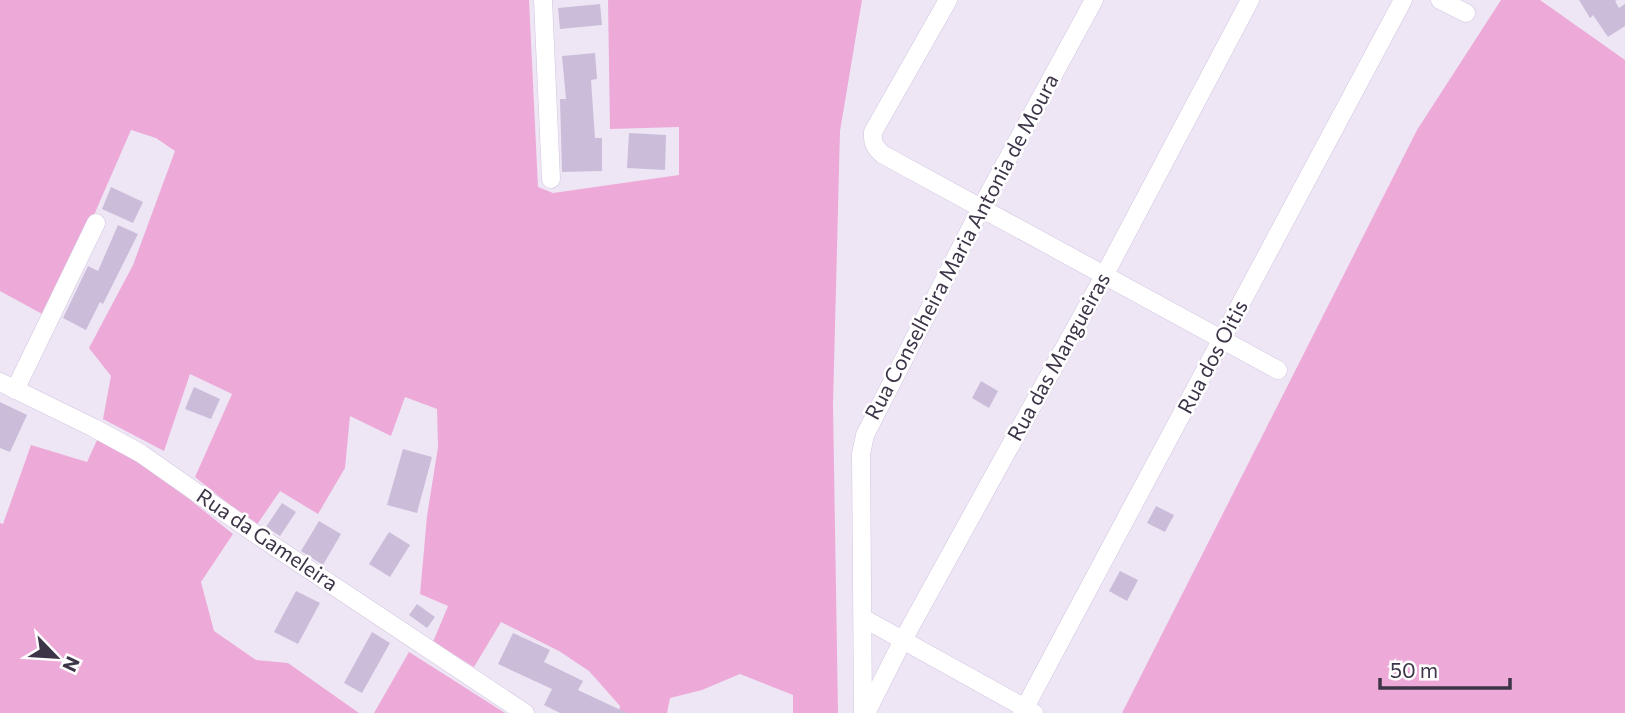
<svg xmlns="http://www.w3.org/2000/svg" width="1625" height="713" viewBox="0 0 1625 713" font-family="Commissioner,sans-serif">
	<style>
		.green { fill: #edaad8 }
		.building { fill: #cbbdda }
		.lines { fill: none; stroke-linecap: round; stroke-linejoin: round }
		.street-casing { stroke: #d2c4df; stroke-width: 19 }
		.street { stroke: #fff; stroke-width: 18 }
		.labels { text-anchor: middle; stroke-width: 5; stroke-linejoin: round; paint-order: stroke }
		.street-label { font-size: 21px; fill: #3e3448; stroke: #fff }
	</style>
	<rect width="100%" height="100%" fill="#eee6f5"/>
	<g class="green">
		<path d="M 0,0 L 529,0 L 538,187 L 553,193 L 679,175 L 679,127 L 610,129 L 608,0 L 862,0 L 840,131 L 833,404 L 838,713 L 793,713 L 793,695 L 740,674 L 702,690 L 670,698 L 667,713 L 619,713 L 620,706 L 589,671 L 559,651 L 501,622 L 474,667 L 433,642 L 448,606 L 420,594 L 427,516 L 438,447 L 437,409 L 405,397 L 391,436 L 350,416 L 345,468 L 318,514 L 280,491 L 256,526 L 195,477 L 232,394 L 190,374 L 164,451 L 103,419 L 111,376 L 89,348 L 133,265 L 175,151 L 156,138 L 131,130 L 94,215 L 44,315 L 0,291 Z"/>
		<path d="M 1501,0 L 1540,0 L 1625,60 L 1625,713 L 1122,713 L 1417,130 Z"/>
		<path d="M 98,438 L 159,475 L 233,534 L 201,582 L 214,631 L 256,660 L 288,663 L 359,713 L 0,713 L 0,523 L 3,524 L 31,445 L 87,462 Z"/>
		<path d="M 409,652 L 505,713 L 374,713 Z"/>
	</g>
	<g class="building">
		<path d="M 1579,0 L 1617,0 L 1615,1 L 1619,8 L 1625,4 L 1625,26 L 1608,37 L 1593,15 L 1590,18 Z"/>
		<path d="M 600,4 L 602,25 L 560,29 L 558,8 Z"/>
		<path d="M 595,53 L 597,79 L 591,80 L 595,138 L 602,138 L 602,171 L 562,172 L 560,99 L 566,99 L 562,56 Z"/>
		<path d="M 629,133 L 666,135 L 665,170 L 627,168 Z"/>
		<path d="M 111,187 L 143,202 L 133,223 L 102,209 Z"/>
		<path d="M 118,225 L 138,234 L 103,304 L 100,302 L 86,330 L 63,318 L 88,266 L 98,271 Z"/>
		<path d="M 981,381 L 998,391 L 989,408 L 972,398 Z"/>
		<path d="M 194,387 L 220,399 L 211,419 L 185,409 Z"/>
		<path d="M 0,402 L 27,415 L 10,452 L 0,448 Z"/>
		<path d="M 403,449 L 432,457 L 417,513 L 387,505 Z"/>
		<path d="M 282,503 L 296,512 L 280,536 L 266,527 Z"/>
		<path d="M 1156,506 L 1174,515 L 1165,532 L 1147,523 Z"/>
		<path d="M 319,521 L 341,534 L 323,565 L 301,551 Z"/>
		<path d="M 389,532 L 410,545 L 390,577 L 369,564 Z"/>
		<path d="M 1120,571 L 1138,580 L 1127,601 L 1109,591 Z"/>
		<path d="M 296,591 L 320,603 L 298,644 L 274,632 Z"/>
		<path d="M 417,604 L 435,617 L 427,628 L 409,615 Z"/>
		<path d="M 372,632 L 390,643 L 362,693 L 344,683 Z"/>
		<path d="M 513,633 L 550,650 L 544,662 L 583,681 L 578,690 L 627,713 L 560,713 L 544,705 L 552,689 L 498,664 Z"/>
	</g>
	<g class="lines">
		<defs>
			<g id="street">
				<path d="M 543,0 L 551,179"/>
				<path d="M 948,0 L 873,132 C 872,143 875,147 882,154 L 1278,370"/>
				<path d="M 1440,0 L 1466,13"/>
				<path d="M 0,382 L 94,428 L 140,453 L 257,535 L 525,713"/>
				<path d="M 15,390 L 96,223"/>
				<path d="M 863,618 L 1034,713"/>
				<path d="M 863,713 L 861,454 L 865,435 L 981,208 L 1094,0"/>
				<path d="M 866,713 L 903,640 L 1104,276 L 1250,0"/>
				<path d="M 1022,713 L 1403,0"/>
			</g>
		</defs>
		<use href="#street" class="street-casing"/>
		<use href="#street" class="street"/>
	</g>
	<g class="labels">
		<g class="street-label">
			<text transform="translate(962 247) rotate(-62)" y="7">Rua Conselheira Maria Antonia de Moura</text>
			<text transform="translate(1059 357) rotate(-61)" y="7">Rua das Mangueiras</text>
			<text transform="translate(1213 357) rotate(-62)" y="7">Rua dos Oitis</text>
			<text transform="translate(267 540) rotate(34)" y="7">Rua da Gameleira</text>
		</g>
	</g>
	<g transform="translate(56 657) rotate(115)" stroke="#ffffff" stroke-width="5" paint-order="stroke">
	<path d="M0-5L12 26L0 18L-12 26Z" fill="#3e3448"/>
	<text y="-10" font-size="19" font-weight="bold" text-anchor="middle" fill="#3e3448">N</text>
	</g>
	<path d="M1380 678v10h130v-10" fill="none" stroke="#3e3448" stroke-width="3.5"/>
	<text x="1390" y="678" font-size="21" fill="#3e3448" stroke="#ffffff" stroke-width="5" paint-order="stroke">50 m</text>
</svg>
